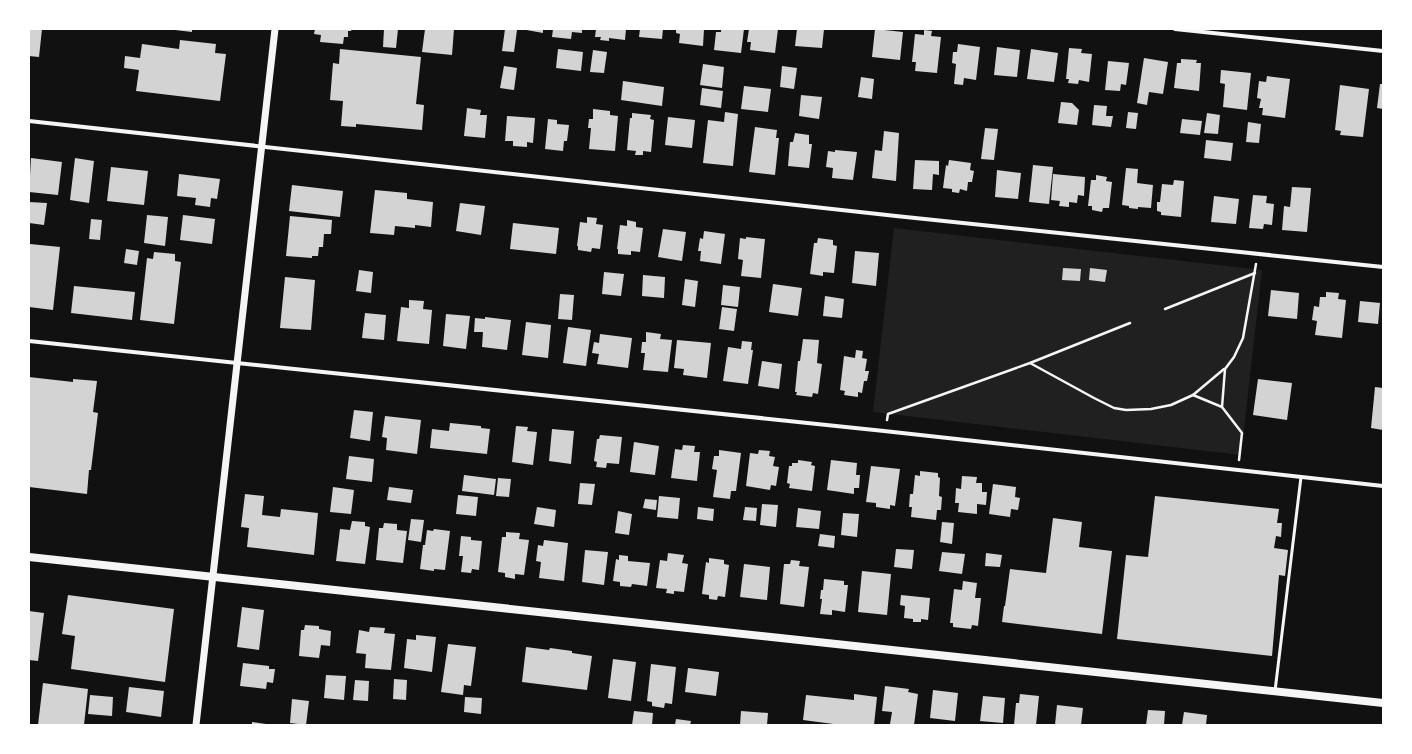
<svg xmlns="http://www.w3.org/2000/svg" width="1412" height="754" viewBox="0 0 1412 754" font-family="Signika,sans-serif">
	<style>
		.green { fill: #202020 }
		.building { fill: #d3d3d3 }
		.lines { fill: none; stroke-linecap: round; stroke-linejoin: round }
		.path { stroke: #f5f5f5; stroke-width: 2.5 }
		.service { stroke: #f5f5f5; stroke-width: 3 }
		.minor { stroke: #f5f5f5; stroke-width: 4 }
		.tertiary { stroke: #f5f5f5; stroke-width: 7 }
		.secondary { stroke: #f5f5f5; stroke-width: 8 }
	</style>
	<rect width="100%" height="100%" fill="#111"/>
	<path class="green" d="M 894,228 L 1262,270 L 1241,455 L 873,412 Z"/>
	<g class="building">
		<path d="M 29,29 L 42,29 L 39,57 L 29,56 Z"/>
		<path d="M 175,29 L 192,29 L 192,32 L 175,30 Z"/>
		<path d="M 315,29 L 352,29 L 351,31 L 348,31 L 348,37 L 344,37 L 343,44 L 320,42 L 321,35 L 314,34 Z"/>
		<path d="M 384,29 L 398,29 L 396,48 L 383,47 Z"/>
		<path d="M 425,29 L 454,29 L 452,55 L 422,52 Z"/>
		<path d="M 505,29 L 517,30 L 514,52 L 502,51 Z"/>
		<path d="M 521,29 L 543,29 L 543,33 Z"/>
		<path d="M 553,29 L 582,29 L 582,33 L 572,32 L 571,39 L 552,37 Z"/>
		<path d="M 596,29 L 626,29 L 625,40 L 609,38 L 609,41 L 600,40 L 601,37 L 595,37 Z"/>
		<path d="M 640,29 L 663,29 L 662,39 L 639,37 Z"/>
		<path d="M 676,29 L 704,29 L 703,46 L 679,43 L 680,34 L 676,33 Z"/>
		<path d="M 721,29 L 744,29 L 741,53 L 714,50 L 716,32 L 721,32 Z"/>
		<path d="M 749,29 L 778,29 L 775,53 L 750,50 L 751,42 L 747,42 Z"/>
		<path d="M 797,29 L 824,29 L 822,48 L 795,46 Z"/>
		<path d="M 875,29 L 903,32 L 900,60 L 872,57 Z"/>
		<path d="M 924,30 L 932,31 L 931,36 L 941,37 L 937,73 L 915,71 L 916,62 L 912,62 L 915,34 L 924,35 Z"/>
		<path d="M 180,40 L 216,44 L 215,53 L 226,54 L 220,101 L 136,91 L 139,70 L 124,68 L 125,56 L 140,58 L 142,44 L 179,49 Z"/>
		<path d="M 958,44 L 980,47 L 976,80 L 964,78 L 963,85 L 954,84 L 956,64 L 952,63 L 953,52 L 957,52 Z"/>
		<path d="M 997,47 L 1020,50 L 1017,77 L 994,75 Z"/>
		<path d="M 1069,48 L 1082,49 L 1081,53 L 1092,54 L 1089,82 L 1079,80 L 1078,84 L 1068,83 L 1069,79 L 1066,79 Z"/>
		<path d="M 340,49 L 421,57 L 416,104 L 424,105 L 422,130 L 356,124 L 356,127 L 341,126 L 343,101 L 330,100 L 333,63 L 339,64 Z"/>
		<path d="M 558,49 L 583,52 L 581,71 L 556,68 Z"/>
		<path d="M 1031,49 L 1058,53 L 1054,82 L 1027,79 Z"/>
		<path d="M 593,50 L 607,52 L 604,73 L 590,72 Z"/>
		<path d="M 1144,58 L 1168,62 L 1163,94 L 1149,92 L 1147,105 L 1137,103 Z"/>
		<path d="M 1181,59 L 1197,60 L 1196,63 L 1201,63 L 1199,91 L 1174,88 L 1177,63 L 1181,63 Z"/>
		<path d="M 1108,61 L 1129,63 L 1126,85 L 1121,84 L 1120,91 L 1105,90 Z"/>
		<path d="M 703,64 L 724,67 L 722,88 L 700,85 Z"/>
		<path d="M 504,66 L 517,68 L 514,90 L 500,88 Z"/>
		<path d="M 782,66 L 797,68 L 794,89 L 780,87 Z"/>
		<path d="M 1221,70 L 1251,73 L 1247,110 L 1223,107 L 1225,84 L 1220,83 Z"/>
		<path d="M 1267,76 L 1290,79 L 1285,118 L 1262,115 L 1263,108 L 1259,108 L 1261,99 L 1257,98 L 1259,81 L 1266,82 Z"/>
		<path d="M 861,77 L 874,79 L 872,99 L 858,97 Z"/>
		<path d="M 623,81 L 664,87 L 662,106 L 621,100 Z"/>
		<path d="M 1380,84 L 1383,84 L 1383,109 L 1377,108 Z"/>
		<path d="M 1340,85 L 1369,89 L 1363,137 L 1340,135 L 1341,131 L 1335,130 Z"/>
		<path d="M 744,86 L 771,89 L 768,112 L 741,109 Z"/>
		<path d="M 702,88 L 723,91 L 721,108 L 700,105 Z"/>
		<path d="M 801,95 L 822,97 L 819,119 L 799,116 Z"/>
		<path d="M 1061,102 L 1072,103 L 1079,110 L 1077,125 L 1058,123 Z"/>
		<path d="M 1094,105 L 1107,106 L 1106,116 L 1113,116 L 1111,127 L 1092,125 Z"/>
		<path d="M 467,108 L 481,110 L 480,115 L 487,115 L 485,138 L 464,136 Z"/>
		<path d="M 593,109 L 610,111 L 610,115 L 618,116 L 615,151 L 589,149 L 591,128 L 588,128 L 589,119 L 593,119 Z"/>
		<path d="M 725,112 L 738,114 L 733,166 L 703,163 L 708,120 L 724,122 Z"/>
		<path d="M 1128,112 L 1138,113 L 1136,129 L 1126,128 Z"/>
		<path d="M 632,113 L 651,115 L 650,119 L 654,120 L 651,152 L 643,151 L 643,155 L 635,155 L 636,151 L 627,150 L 630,118 L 632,118 Z"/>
		<path d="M 1207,113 L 1220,115 L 1218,134 L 1204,133 Z"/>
		<path d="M 507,116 L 535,118 L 533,143 L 527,142 L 527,147 L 513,146 L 513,141 L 505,141 Z"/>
		<path d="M 668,117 L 695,120 L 692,148 L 665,145 Z"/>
		<path d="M 548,119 L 557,120 L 557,124 L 569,125 L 567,141 L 564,141 L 563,151 L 545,149 Z"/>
		<path d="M 1182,119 L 1202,121 L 1200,135 L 1180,133 Z"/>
		<path d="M 1248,122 L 1261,124 L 1259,143 L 1246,142 Z"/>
		<path d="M 755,127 L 777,130 L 776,138 L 779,138 L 775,175 L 749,172 Z"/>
		<path d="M 985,128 L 998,129 L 994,160 L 981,159 Z"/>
		<path d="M 884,131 L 899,133 L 896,181 L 872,178 L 875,150 L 882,151 Z"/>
		<path d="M 795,133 L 809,135 L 809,144 L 812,144 L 809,168 L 788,166 L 790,142 L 793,142 Z"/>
		<path d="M 1206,140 L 1233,143 L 1231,161 L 1204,158 Z"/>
		<path d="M 835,150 L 857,152 L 853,180 L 832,178 L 833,168 L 826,167 L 828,151 L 835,152 Z"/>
		<path d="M 31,158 L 62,162 L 58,195 L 29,192 Z"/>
		<path d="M 75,158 L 94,161 L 89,203 L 70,200 Z"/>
		<path d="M 915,160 L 939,161 L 939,175 L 933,174 L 932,190 L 913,189 Z"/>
		<path d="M 949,160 L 971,163 L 970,170 L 974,171 L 972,182 L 968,182 L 967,191 L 960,189 L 959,193 L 952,192 L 952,189 L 943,188 L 946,165 L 948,166 Z"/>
		<path d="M 1033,165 L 1053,167 L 1049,204 L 1029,202 Z"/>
		<path d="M 111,167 L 148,171 L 144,205 L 107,201 Z"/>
		<path d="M 1126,168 L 1138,169 L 1137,183 L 1153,185 L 1151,208 L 1138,207 L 1138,209 L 1129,208 L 1129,206 L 1122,205 Z"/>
		<path d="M 997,170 L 1021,173 L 1018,199 L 995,197 Z"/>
		<path d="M 179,174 L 220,179 L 217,199 L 211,198 L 210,207 L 195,205 L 196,198 L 177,196 Z"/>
		<path d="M 1053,174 L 1085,177 L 1084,196 L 1078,195 L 1077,203 L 1069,202 L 1069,207 L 1059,206 L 1060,201 L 1051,200 Z"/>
		<path d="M 1096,175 L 1107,177 L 1106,181 L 1112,182 L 1109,208 L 1103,208 L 1102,212 L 1092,210 L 1092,206 L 1088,206 L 1091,180 L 1096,180 Z"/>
		<path d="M 1174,180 L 1184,181 L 1181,217 L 1161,215 L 1161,212 L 1157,211 L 1157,202 L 1160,202 L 1162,184 L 1173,185 Z"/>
		<path d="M 292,185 L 343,191 L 340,217 L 289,211 Z"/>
		<path d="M 1292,187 L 1311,188 L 1307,232 L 1282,230 L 1284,206 L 1290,207 Z"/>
		<path d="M 375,190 L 407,193 L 407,199 L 433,202 L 431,227 L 415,225 L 415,228 L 395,226 L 394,235 L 370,233 Z"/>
		<path d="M 1253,195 L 1267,196 L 1266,203 L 1274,204 L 1272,225 L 1264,224 L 1263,229 L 1249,228 Z"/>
		<path d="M 1214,196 L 1239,199 L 1236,224 L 1211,222 Z"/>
		<path d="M 29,202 L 47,203 L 44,225 L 29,223 Z"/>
		<path d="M 460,203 L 485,206 L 481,235 L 456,231 Z"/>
		<path d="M 147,215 L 168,217 L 165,246 L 144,243 Z"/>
		<path d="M 183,215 L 215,219 L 212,244 L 180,240 Z"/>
		<path d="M 290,216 L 332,220 L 331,234 L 324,234 L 323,247 L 319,247 L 318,256 L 312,256 L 312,258 L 286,256 Z"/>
		<path d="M 587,217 L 597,218 L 596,224 L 603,225 L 600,249 L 592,248 L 591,252 L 578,250 L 578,246 L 577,246 L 580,222 L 587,223 Z"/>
		<path d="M 91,219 L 102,220 L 100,240 L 89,239 Z"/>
		<path d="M 627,220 L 636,222 L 636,227 L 643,228 L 640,252 L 631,251 L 631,255 L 618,254 L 618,249 L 617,249 L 620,225 L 627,226 Z"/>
		<path d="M 513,223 L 559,228 L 556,254 L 510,249 Z"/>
		<path d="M 663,229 L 686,232 L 682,261 L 658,257 Z"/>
		<path d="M 704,231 L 725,234 L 721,264 L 700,261 L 701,251 L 698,251 L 700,238 L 703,239 Z"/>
		<path d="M 746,237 L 765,239 L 761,278 L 741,276 L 743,260 L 738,259 L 740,238 L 746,239 Z"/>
		<path d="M 818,238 L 833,240 L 833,245 L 837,246 L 834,273 L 823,272 L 823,276 L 810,274 L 814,243 L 817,243 Z"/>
		<path d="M 30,244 L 60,247 L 53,310 L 29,307 Z"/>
		<path d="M 126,249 L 139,251 L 137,265 L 124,263 Z"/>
		<path d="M 855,251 L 879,253 L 876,286 L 852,283 Z"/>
		<path d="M 154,252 L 175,254 L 175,261 L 181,262 L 174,324 L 140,320 L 147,258 L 153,259 Z"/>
		<path d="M 1063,268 L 1081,269 L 1080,281 L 1062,280 Z"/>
		<path d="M 1090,268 L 1107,270 L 1105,282 L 1089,280 Z"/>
		<path d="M 359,270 L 373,272 L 371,293 L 356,291 Z"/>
		<path d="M 604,272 L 624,274 L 621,296 L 602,294 Z"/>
		<path d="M 643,275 L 665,277 L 664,298 L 642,296 Z"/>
		<path d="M 285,277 L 315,280 L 311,330 L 280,328 Z"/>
		<path d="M 685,279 L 698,281 L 695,307 L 682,305 Z"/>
		<path d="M 773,284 L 802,288 L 798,316 L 769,312 Z"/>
		<path d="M 723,285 L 740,287 L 738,307 L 721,305 Z"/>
		<path d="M 74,286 L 135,292 L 132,320 L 71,313 Z"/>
		<path d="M 1271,290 L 1299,293 L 1297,319 L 1268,316 Z"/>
		<path d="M 1326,292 L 1339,293 L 1338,299 L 1346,300 L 1342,338 L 1315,335 L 1317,321 L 1312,320 L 1314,306 L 1319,307 L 1320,297 L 1326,297 Z"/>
		<path d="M 560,294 L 574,295 L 572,320 L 558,319 Z"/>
		<path d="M 825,296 L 844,299 L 842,318 L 823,316 Z"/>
		<path d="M 409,300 L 424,301 L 423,309 L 432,310 L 429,344 L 397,341 L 401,307 L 409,308 Z"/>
		<path d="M 1360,301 L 1380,303 L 1378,324 L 1358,322 Z"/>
		<path d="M 722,307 L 737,309 L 734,331 L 719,329 Z"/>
		<path d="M 365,313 L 386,315 L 384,340 L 362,338 Z"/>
		<path d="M 446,314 L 470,316 L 466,349 L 443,346 Z"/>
		<path d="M 485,317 L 511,320 L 507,350 L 482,347 L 483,332 L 474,332 L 475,318 L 485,319 Z"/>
		<path d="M 526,322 L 551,325 L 548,358 L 522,355 Z"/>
		<path d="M 568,327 L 591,330 L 586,366 L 563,363 Z"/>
		<path d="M 646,332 L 661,334 L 660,339 L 672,340 L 668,372 L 643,370 L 645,353 L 641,353 L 642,342 L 646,342 Z"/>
		<path d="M 600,334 L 632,338 L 628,368 L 597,364 L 599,354 L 592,353 L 594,342 L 599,343 Z"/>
		<path d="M 803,339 L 819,340 L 817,363 L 822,364 L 818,394 L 813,393 L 812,397 L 796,395 L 797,392 L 795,392 L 798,361 L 800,361 Z"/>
		<path d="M 677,340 L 711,343 L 707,378 L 683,375 L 684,369 L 674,368 Z"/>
		<path d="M 742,341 L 752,342 L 751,350 L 753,350 L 748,384 L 723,381 L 728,347 L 741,349 Z"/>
		<path d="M 856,350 L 863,351 L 862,358 L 867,359 L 865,371 L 869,371 L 867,381 L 864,381 L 862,393 L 858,392 L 858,397 L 844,395 L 845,391 L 840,390 L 844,356 L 855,358 Z"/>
		<path d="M 762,361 L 782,364 L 779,389 L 758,386 Z"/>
		<path d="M 29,377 L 73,382 L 73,379 L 97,381 L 93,412 L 98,413 L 91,470 L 89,470 L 87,494 L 29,487 Z"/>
		<path d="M 1258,379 L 1292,383 L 1287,420 L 1253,415 Z"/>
		<path d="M 1375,387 L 1383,388 L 1383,430 L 1371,428 Z"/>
		<path d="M 354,410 L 373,412 L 370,441 L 350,438 Z"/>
		<path d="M 385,416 L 421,420 L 417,454 L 386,450 L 387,438 L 382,437 Z"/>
		<path d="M 450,423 L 481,426 L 481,428 L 490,429 L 487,454 L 430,448 L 432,429 L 449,431 Z"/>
		<path d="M 516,426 L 528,427 L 527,431 L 537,432 L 533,465 L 512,462 Z"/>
		<path d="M 552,429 L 574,431 L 571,464 L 549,461 Z"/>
		<path d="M 600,435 L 622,437 L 619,464 L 607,463 L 606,468 L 596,467 L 597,462 L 594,461 L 597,439 L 599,439 Z"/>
		<path d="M 634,442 L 659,446 L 655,475 L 630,472 Z"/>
		<path d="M 683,445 L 695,446 L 694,452 L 700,452 L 697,481 L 671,478 L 675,449 L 682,450 Z"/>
		<path d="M 719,450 L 741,453 L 736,491 L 731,491 L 730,499 L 713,497 L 717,470 L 712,469 L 714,456 L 719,456 Z"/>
		<path d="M 759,450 L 770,451 L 769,456 L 775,457 L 773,466 L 779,467 L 776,486 L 771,485 L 770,490 L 746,486 L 750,453 L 758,454 Z"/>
		<path d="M 349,456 L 374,459 L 372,482 L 346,479 Z"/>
		<path d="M 798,460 L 812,462 L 811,465 L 815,466 L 812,491 L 789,488 L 790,484 L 787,483 L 789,466 L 792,466 L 792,463 L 798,463 Z"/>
		<path d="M 831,460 L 857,463 L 856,475 L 860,475 L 859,488 L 854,488 L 854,494 L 827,490 Z"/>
		<path d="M 871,466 L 900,469 L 895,506 L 890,505 L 890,509 L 876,507 L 876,503 L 866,502 Z"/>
		<path d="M 920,471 L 938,473 L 938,477 L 940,478 L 939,496 L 942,497 L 941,510 L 937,510 L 936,520 L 911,517 L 912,507 L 909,507 L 910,494 L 913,494 L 915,475 L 920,476 Z"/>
		<path d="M 464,475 L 496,479 L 494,495 L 462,491 Z"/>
		<path d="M 962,476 L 977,477 L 976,483 L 982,483 L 982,492 L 987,492 L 986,505 L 977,504 L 977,514 L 958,512 L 959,503 L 955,503 L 956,488 L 961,489 Z"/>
		<path d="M 498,478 L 511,479 L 509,497 L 496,496 Z"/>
		<path d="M 580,483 L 595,484 L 592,505 L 578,504 Z"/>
		<path d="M 993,484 L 1016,487 L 1015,497 L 1020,498 L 1018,510 L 1011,509 L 1010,517 L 989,514 Z"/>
		<path d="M 333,487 L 354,490 L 351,514 L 330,512 Z"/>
		<path d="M 389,487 L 413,490 L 411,503 L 387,500 Z"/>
		<path d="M 245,494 L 264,496 L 262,515 L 280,517 L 281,509 L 318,513 L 314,555 L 247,547 L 249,528 L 241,527 Z"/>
		<path d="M 458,495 L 478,497 L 476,516 L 456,514 Z"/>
		<path d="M 659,496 L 680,498 L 678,519 L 657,517 Z"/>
		<path d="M 1155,496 L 1279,509 L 1277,523 L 1282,523 L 1281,537 L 1276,536 L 1274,548 L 1288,550 L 1285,576 L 1279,575 L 1272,656 L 1117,639 L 1126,555 L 1148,557 Z"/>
		<path d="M 645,499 L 657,500 L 656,510 L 643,508 Z"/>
		<path d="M 762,504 L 778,505 L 776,527 L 760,525 Z"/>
		<path d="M 537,507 L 556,510 L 554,527 L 534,524 Z"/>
		<path d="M 698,507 L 714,509 L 713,521 L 697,519 Z"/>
		<path d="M 745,507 L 757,508 L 756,521 L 743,520 Z"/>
		<path d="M 798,508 L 821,511 L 819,529 L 796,527 Z"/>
		<path d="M 618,511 L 632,514 L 629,535 L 615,533 Z"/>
		<path d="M 843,513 L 859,514 L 857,537 L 841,535 Z"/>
		<path d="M 1053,518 L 1082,522 L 1079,547 L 1112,551 L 1102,634 L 1002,622 L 1004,606 L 1005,606 L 1010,569 L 1046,573 Z"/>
		<path d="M 411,519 L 424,520 L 421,542 L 408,540 Z"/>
		<path d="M 352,521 L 365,522 L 365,526 L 370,527 L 365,564 L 336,561 L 340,529 L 350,530 Z"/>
		<path d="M 942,522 L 954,523 L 952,544 L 940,542 Z"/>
		<path d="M 384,523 L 397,524 L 397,530 L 407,531 L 403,563 L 376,560 L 379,528 L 383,528 Z"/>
		<path d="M 434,529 L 450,531 L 445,570 L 434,569 L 434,571 L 420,569 L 423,545 L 425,545 L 427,530 L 433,531 Z"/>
		<path d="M 506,532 L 520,533 L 519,539 L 529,540 L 524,575 L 515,574 L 515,579 L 505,577 L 505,573 L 498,572 L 502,537 L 506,537 Z"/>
		<path d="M 820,534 L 835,536 L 834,548 L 818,546 Z"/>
		<path d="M 461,536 L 471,537 L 471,540 L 482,541 L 479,570 L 472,569 L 471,573 L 461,572 L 463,556 L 459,556 Z"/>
		<path d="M 544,540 L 568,543 L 564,581 L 539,578 L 541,562 L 536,561 L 538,545 L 543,546 Z"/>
		<path d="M 896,549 L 914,550 L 912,569 L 894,567 Z"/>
		<path d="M 585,550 L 608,552 L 604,585 L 582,582 Z"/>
		<path d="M 942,552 L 965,554 L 962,574 L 939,571 Z"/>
		<path d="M 668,553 L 684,555 L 682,563 L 688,564 L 684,592 L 674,591 L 674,594 L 666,593 L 667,589 L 656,588 L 660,560 L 667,561 Z"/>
		<path d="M 986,553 L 1002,555 L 1000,567 L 985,566 Z"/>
		<path d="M 619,555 L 628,556 L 628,561 L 650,563 L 647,586 L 632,584 L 631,587 L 620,586 L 620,582 L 613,581 L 616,559 L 619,560 Z"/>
		<path d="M 709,558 L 724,560 L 724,564 L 729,565 L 725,597 L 718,596 L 717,600 L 709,599 L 709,595 L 702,594 L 706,562 L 709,563 Z"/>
		<path d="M 791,560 L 800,561 L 799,566 L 809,567 L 804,607 L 780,604 L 784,564 L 790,564 Z"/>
		<path d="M 744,564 L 770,567 L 767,600 L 740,597 Z"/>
		<path d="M 862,571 L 891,574 L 887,615 L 858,612 Z"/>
		<path d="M 824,579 L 844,581 L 844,585 L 848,585 L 845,612 L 832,610 L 832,615 L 820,614 L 822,599 L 820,599 L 821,590 L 823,590 Z"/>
		<path d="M 963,581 L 977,583 L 975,598 L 981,598 L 978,626 L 972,625 L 971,629 L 953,627 L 953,623 L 950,623 L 954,589 L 962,590 Z"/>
		<path d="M 68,595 L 174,609 L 165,682 L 71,669 L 75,636 L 62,634 Z"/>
		<path d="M 901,595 L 930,598 L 928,620 L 921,619 L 921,622 L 913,622 L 913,619 L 904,618 L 905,606 L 900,605 Z"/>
		<path d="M 242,607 L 264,610 L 259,650 L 237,647 Z"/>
		<path d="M 29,611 L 44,613 L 38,661 L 29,660 Z"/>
		<path d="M 305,625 L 319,626 L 319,629 L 331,631 L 330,646 L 321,645 L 319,658 L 299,656 L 301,630 L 304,630 Z"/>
		<path d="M 370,627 L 385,628 L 384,633 L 395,634 L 391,670 L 365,668 L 366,654 L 356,653 L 359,630 L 369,632 Z"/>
		<path d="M 416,635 L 436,637 L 432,672 L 404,668 L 407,639 L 416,640 Z"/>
		<path d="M 448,644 L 476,647 L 471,686 L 464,685 L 463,695 L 441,692 Z"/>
		<path d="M 526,647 L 549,650 L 550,648 L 572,651 L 572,653 L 592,656 L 587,690 L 522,682 Z"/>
		<path d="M 613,659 L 636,662 L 631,701 L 608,698 Z"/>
		<path d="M 243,663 L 269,666 L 269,669 L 275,669 L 273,683 L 267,682 L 266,689 L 240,686 Z"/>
		<path d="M 651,664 L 676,667 L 672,704 L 665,703 L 664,708 L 652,706 L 652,702 L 647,701 Z"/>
		<path d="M 688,668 L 719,672 L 716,696 L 685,692 Z"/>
		<path d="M 326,675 L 346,676 L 344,700 L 324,698 Z"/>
		<path d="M 394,679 L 407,680 L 406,700 L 393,699 Z"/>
		<path d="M 355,680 L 369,681 L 368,701 L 353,700 Z"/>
		<path d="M 43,683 L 88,689 L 84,725 L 38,725 Z"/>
		<path d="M 885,686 L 909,689 L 908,692 L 918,694 L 914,725 L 890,724 L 892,712 L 882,711 Z"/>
		<path d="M 129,687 L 164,691 L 161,717 L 126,712 Z"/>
		<path d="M 933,690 L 958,693 L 955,721 L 930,718 Z"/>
		<path d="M 854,694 L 877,697 L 874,725 L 841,725 L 803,720 L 806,695 L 854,700 Z"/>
		<path d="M 1020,694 L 1039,696 L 1036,725 L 1014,725 L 1016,703 L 1019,703 Z"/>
		<path d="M 90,695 L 113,697 L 112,716 L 88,714 Z"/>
		<path d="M 983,696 L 1005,698 L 1003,723 L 980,721 Z"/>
		<path d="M 465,697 L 482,698 L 481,714 L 464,712 Z"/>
		<path d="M 292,699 L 309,701 L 306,725 L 290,723 Z"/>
		<path d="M 1057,705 L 1083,708 L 1081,725 L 1055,725 Z"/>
		<path d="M 1148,710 L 1165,711 L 1164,725 L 1146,725 Z"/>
		<path d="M 634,711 L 653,713 L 652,725 L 632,725 Z"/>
		<path d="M 741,711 L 768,713 L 767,725 L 740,725 Z"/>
		<path d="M 1184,712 L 1207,715 L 1206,725 L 1182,725 Z"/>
		<path d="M 676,719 L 691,721 L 690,725 L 675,725 Z"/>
		<path d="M 252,722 L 266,724 L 266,725 L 252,725 Z"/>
	</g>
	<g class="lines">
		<g class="path">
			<path d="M 1165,309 L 1255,273"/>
			<path d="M 1030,363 L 1094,398 L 1114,408 L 1126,410 L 1151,409 L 1171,405 L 1193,395 L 1224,369"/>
			<path d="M 1193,395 L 1222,407"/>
			<path d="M 887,420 L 888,414 L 1030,363 L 1130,323"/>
			<path d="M 1239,460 L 1242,433 L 1222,407 L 1225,369 L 1234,357 L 1243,338 L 1256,264"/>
		</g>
		<path class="service" d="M 1275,691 L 1301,477"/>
		<g class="minor">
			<path d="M 1175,29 L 1383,51"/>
			<path d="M 29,121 L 896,216 L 1383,267"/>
			<path d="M 29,341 L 884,431 L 1383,486"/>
		</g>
		<path class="tertiary" d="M 196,725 L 275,29"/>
		<path class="secondary" d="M 29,557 L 1383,703"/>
	</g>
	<rect width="1412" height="754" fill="none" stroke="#ffffff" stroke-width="60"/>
</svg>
